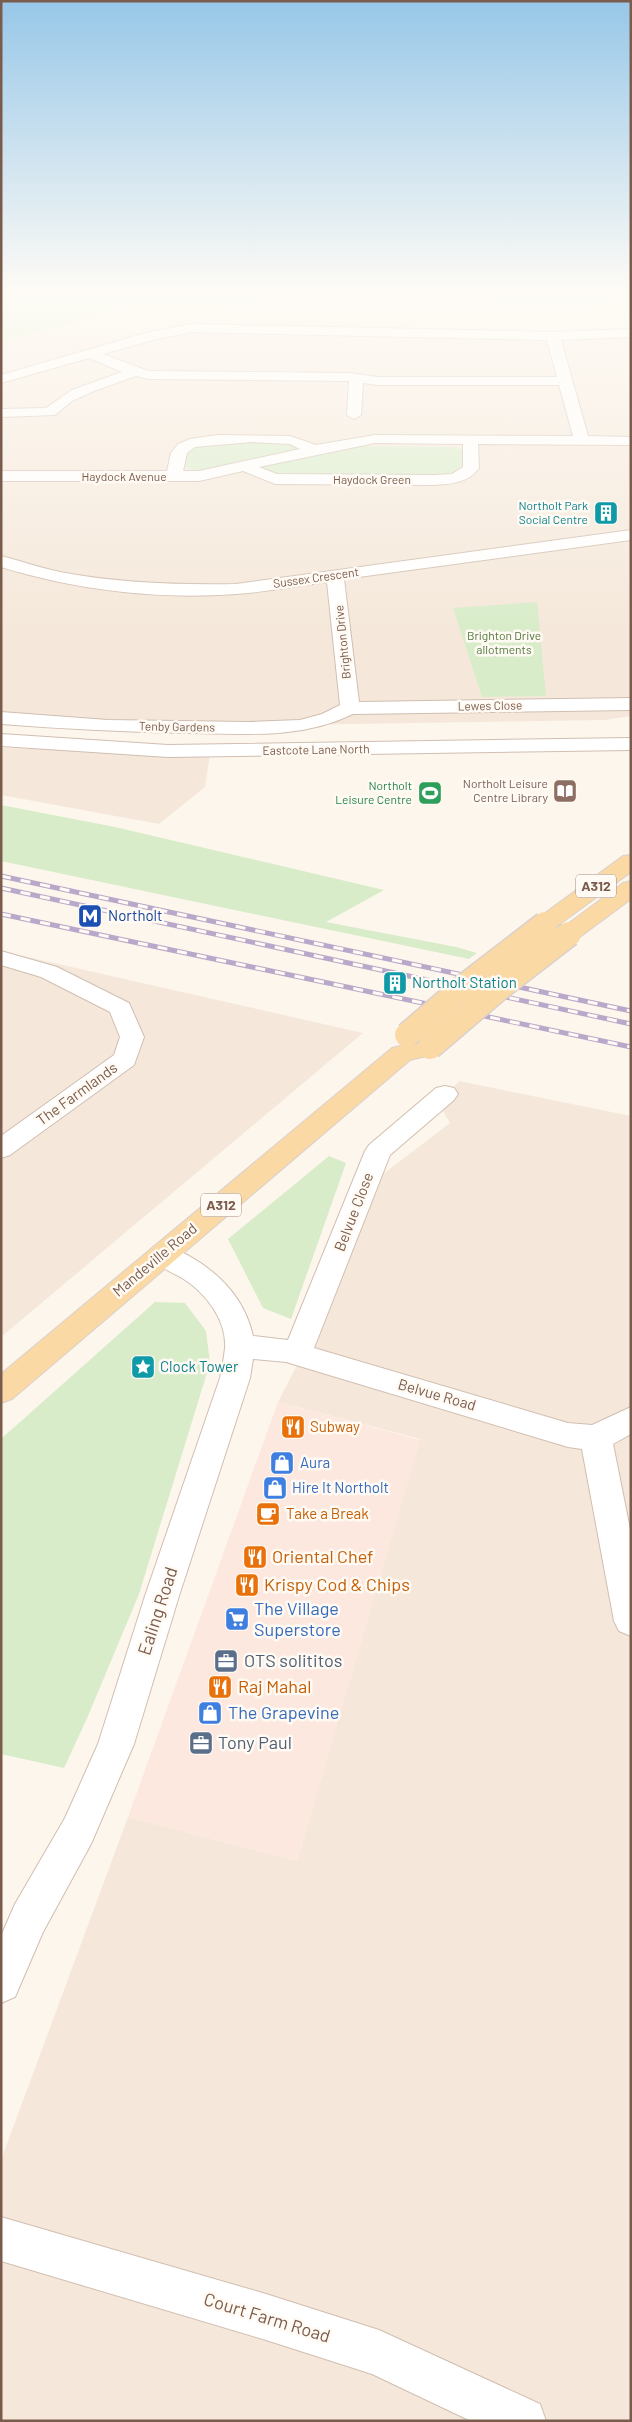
<svg xmlns="http://www.w3.org/2000/svg" width="632" height="2422" viewBox="0 0 632 2422" font-family="Barlow,sans-serif">
	<style>
		.residential { fill: #f5e8da }
		.commercial { fill: #fde8e0 }
		.green { fill: #d8ecc9 }
		.lines { fill: none; stroke-linecap: round; stroke-linejoin: round }
		.minor-casing { stroke: #d1beb0; stroke-width: 2 }
		.major-casing { stroke: #dad1cd; stroke-width: 2 }
		.minor { fill: #fff; fill-rule: evenodd }
		.major { fill: #fbd9a5; fill-rule: evenodd }
		.rail-casing { stroke: #b9a8c9; stroke-width: 5 }
		.rail { stroke: #fffaf3; stroke-width: 3; stroke-dasharray: 10; stroke-linecap: butt }
		.major-bridge-casing { stroke: #dad1cd; stroke-width: 27; stroke-linecap: butt }
		.major-bridge { stroke: #fbd9a5; stroke-width: 24 }
		.labels { text-anchor: middle; stroke-width: 5; stroke-linejoin: round; paint-order: stroke }
		.far-street-label { font-size: 12px; fill: #7a5c4d; stroke: #fffaf3 }
		.far-culture-label { font-size: 12px; fill: #0d838f; stroke: #fffaf3; text-anchor: end }
		.far-park-label { font-size: 12px; fill: #537a41; stroke: #fffaf3 }
		.far-education-label { font-size: 12px; fill: #785e54; stroke: #fffaf3; text-anchor: end }
		.far-leisure-label { font-size: 12px; fill: #27864d; stroke: #fffaf3; text-anchor: end }
		.shield { fill: #fffaf3; stroke: #a28b7f; stroke-width: 1 }
		.shield-label { font-size: 14px; font-weight: bold; fill: #7a5c4d }
		.transit-label { font-size: 15px; fill: #164399; stroke: #fffaf3; text-anchor: start }
		.culture-label { font-size: 15px; fill: #0d838f; stroke: #fffaf3; text-anchor: start }
		.street-label { font-size: 15px; fill: #7a5c4d; stroke: #fffaf3 }
		.food-label { font-size: 15px; fill: #c56008; stroke: #fffaf3; text-anchor: start }
		.shop-label { font-size: 15px; fill: #366cbe; stroke: #fffaf3; text-anchor: start }
		.near-food-label { font-size: 18px; fill: #c56008; stroke: #fffaf3; text-anchor: start }
		.near-shop-label { font-size: 18px; fill: #366cbe; stroke: #fffaf3; text-anchor: start }
		.near-street-label { font-size: 18px; fill: #7a5c4d; stroke: #fffaf3 }
		.near-service-label { font-size: 18px; fill: #4e5e75; stroke: #fffaf3; text-anchor: start }
	</style>
	<rect width="100%" height="100%" fill="#fdf6ec"/>
	<g class="residential">
		<path d="M 631,302 L 631,716 L 605,720 L 215,726 L 31,717 L 1,712 L 1,343 L 138,303 L 520,308 Z"/>
		<path d="M 1,747 L 4,748 L 210,754 L 205,787 L 159,824 L 1,795 Z"/>
		<path d="M 1,951 L 363,1033 L 1,1337 Z"/>
		<path d="M 459,1081 L 631,1116 L 631,2421 L 1,2421 L 1,2160 L 128,1817 L 297,1861 L 420,1439 L 278,1402 L 334,1293 L 366,1187 L 450,1123 L 439,1104 Z"/>
	</g>
	<path class="commercial" d="M 278,1402 L 420,1440 L 297,1861 L 128,1817 Z"/>
	<g class="green">
		<path d="M 1,293 L 631,293 L 631,301 L 523,307 L 138,303 L 1,343 Z"/>
		<path d="M 213,441 L 286,441 L 300,447 L 312,456 L 364,446 L 452,447 L 463,450 L 464,468 L 457,474 L 436,477 L 284,476 L 269,471 L 253,460 C 236,464 199,476 184,466 L 189,449 Z"/>
		<path d="M 537,602 L 546,696 L 482,697 L 453,608 Z"/>
		<path d="M 1,805 L 115,827 L 384,890 L 326,922 L 456,947 L 477,953 L 469,959 L 1,861 Z"/>
		<path d="M 329,1156 L 346,1163 L 291,1319 L 263,1308 L 228,1239 Z"/>
		<path d="M 155,1302 L 185,1303 L 206,1331 L 210,1363 L 139,1594 L 88,1716 L 64,1768 L 1,1754 L 1,1439 Z"/>
	</g>
	<g class="lines">
		<defs>
			<g id="minor">
				<path d="M 192,324 L 553,332 L 631,329 L 631,337 L 561,340 L 588,436 L 631,437 L 631,445 L 478,444 L 479,468 C 469,483 450,484 434,485 L 275,484 L 243,471 L 199,481 L 1,481 L 1,471 L 167,471 L 171,453 L 178,444 L 190,439 L 217,435 L 290,436 L 316,445 L 375,435 L 573,436 L 559,385 L 378,385 L 363,383 L 361,415 L 354,419 L 347,415 L 349,381 L 148,379 L 136,376 L 94,391 L 72,401 L 55,415 L 1,417 L 1,409 L 46,408 L 72,390 L 122,372 L 89,358 L 1,383 L 1,375 L 149,332 ZM 192,332 L 547,340 L 557,377 L 378,377 L 349,373 L 148,371 L 103,354 L 156,339 ZM 251,442 L 290,444 L 300,449 L 199,471 L 183,471 L 187,453 L 195,447 ZM 375,443 L 463,444 L 463,467 L 452,474 L 434,475 L 277,474 L 259,467 Z"/>
				<path d="M 631,530 L 631,540 L 344,579 L 359,702 L 631,698 L 631,710 L 353,714 C 301,739 249,734 192,733 C 128,732 65,729 1,724 L 1,712 L 108,720 L 247,722 L 300,720 L 322,714 L 340,705 L 327,582 C 297,586 266,592 236,594 C 158,600 76,590 1,567 L 1,556 C 21,561 40,568 60,572 C 118,583 177,585 236,584 Z"/>
				<path d="M 1,734 L 168,745 L 631,738 L 631,750 L 168,757 L 1,746 Z"/>
				<path d="M 1,951 L 57,967 L 129,1003 L 144,1037 L 134,1065 L 10,1155 L 1,1158 L 1,1136 L 114,1055 L 120,1037 L 110,1012 L 41,977 L 1,965 Z"/>
				<path d="M 445,1086 L 454,1088 L 458,1094 L 454,1100 L 390,1155 L 314,1348 L 568,1423 L 592,1425 L 631,1407 L 631,1434 L 613,1444 L 631,1534 L 631,1636 L 619,1631 L 614,1621 L 582,1449 L 568,1447 L 286,1362 L 253,1359 L 250,1378 L 179,1596 L 134,1744 L 91,1844 L 43,1932 L 15,1997 L 1,2003 L 1,1936 L 15,1904 L 65,1818 L 98,1744 L 145,1596 L 220,1378 C 222,1368 224,1358 225,1348 C 227,1320 205,1292 182,1278 C 171,1272 156,1266 149,1254 L 153,1247 C 168,1243 176,1249 189,1256 C 221,1274 245,1300 253,1336 L 288,1340 L 365,1151 L 369,1145 L 436,1088 Z"/>
				<path d="M 1,2217 L 266,2294 L 379,2330 L 540,2404 L 546,2421 L 471,2421 L 372,2374 L 266,2340 L 1,2261 Z"/>
			</g>
			<g id="major">
				<path d="M 631,855 L 631,872 L 553,929 L 545,931 L 537,929 L 534,924 L 537,919 L 623,856 Z"/>
				<path d="M 631,881 L 631,899 L 577,939 L 569,941 L 561,939 L 557,934 L 561,929 L 623,883 Z"/>
				<path d="M 430,1039 L 439,1041 L 442,1047 L 439,1053 L 410,1060 L 12,1399 L 1,1403 L 1,1374 L 392,1048 Z"/>
			</g>
		</defs>
		<use href="#minor" class="minor-casing"/>
		<use href="#major" class="major-casing"/>
		<use href="#minor" class="minor"/>
		<use href="#major" class="major"/>
		<defs>
			<g id="rail">
				<path d="M 1,876 L 631,1011"/>
				<path d="M 1,888 L 631,1024"/>
				<path d="M 1,914 L 631,1047"/>
			</g>
		</defs>
		<use href="#rail" class="rail-casing"/>
		<use href="#rail" class="rail"/>
		<defs>
			<g id="major-bridge">
				<path d="M 407,1035 L 462,988 L 545,924"/>
				<path d="M 430,1047 L 498,989 L 569,934"/>
			</g>
		</defs>
		<use href="#major-bridge" class="major-bridge-casing"/>
		<use href="#major-bridge" class="major-bridge"/>
	</g>
	<linearGradient id="sky" x2="0" y2="1"><stop stop-color="#97c7e8"/><stop offset="0.46" stop-color="#fefbf6"/><stop offset="1" stop-color="#fefbf6" stop-opacity="0"/></linearGradient>
	<rect width="632" height="632" fill="url(#sky)"/>
	<defs>
		<symbol id="building-square" viewBox="-11 -11 22 22"><rect x="-9" y="-9" width="18" height="18" rx="4" fill="#0f9aa8" stroke="#fffaf3"/><path d="M-4-6H4V6H1V3H-1V6H-4ZM-2.5-4.3h1.7v1.8h-1.7ZM.8-4.3h1.7v1.8H.8ZM-2.5-1h1.7V.8h-1.7ZM.8-1h1.7V.8H.8Z" fill="#fff"/></symbol>
		<symbol id="library-square" viewBox="-11 -11 22 22"><rect x="-9" y="-9" width="18" height="18" rx="4" fill="#8d6e63" stroke="#fffaf3"/><path d="M-6-4Q-3-5.5-.7-3.5V5Q-3 3-6 4ZM6-4Q3-5.5 .7-3.5V5Q3 3 6 4Z" fill="#fff"/></symbol>
		<symbol id="stadium-square" viewBox="-11 -11 22 22"><rect x="-9" y="-9" width="18" height="18" rx="4" fill="#2e9e5b" stroke="#fffaf3"/><path d="M0-5a6.5 5 0 1 0 0 10a6.5 5 0 1 0 0-10ZM-3.5-1.8h7v3.6h-7Z" fill="#fff"/></symbol>
		<symbol id="metro-square" viewBox="-11 -11 22 22"><rect x="-9" y="-9" width="18" height="18" rx="4" fill="#1a4fb4" stroke="#fffaf3"/><path d="M-5.5 5V-5H-3L0 0L3-5H5.5V5H3V-.5L0 4L-3-.5V5Z" fill="#fff"/></symbol>
		<symbol id="sight-square" viewBox="-11 -11 22 22"><rect x="-9" y="-9" width="18" height="18" rx="4" fill="#0f9aa8" stroke="#fffaf3"/><path d="M0-6L1.8-2.2L6-1.7L2.9 1.2L3.7 5.4L0 3.3L-3.7 5.4L-2.9 1.2L-6-1.7L-1.8-2.2Z" fill="#fff"/></symbol>
		<symbol id="restaurant-square" viewBox="-11 -11 22 22"><rect x="-9" y="-9" width="18" height="18" rx="4" fill="#e8710a" stroke="#fffaf3"/><path d="M-5-6h1v4h1v-4h1v4h1v-4h1v5L-1.5 .5V6h-2V.5L-5-1ZM5-6V6H3V1.5H1.5Q1.5-4 5-6Z" fill="#fff"/></symbol>
		<symbol id="shop-square" viewBox="-11 -11 22 22"><rect x="-9" y="-9" width="18" height="18" rx="4" fill="#3f7fe0" stroke="#fffaf3"/><path d="M-5-2.5h2.3a2.7 3.5 0 0 1 5.4 0H5L5.5 6h-11ZM-1.5-2.5h3a1.5 2.3 0 0 0-3 0Z" fill="#fff"/></symbol>
		<symbol id="cafe-square" viewBox="-11 -11 22 22"><rect x="-9" y="-9" width="18" height="18" rx="4" fill="#e8710a" stroke="#fffaf3"/><path d="M-5.5-4.5H6V0H3Q3 3.5 0 3.5H-2.5Q-5.5 3.5-5.5 0ZM3-3.2v2h1.7v-2ZM-6 4.5H4V6H-6Z" fill="#fff"/></symbol>
		<symbol id="supermarket-square" viewBox="-11 -11 22 22"><rect x="-9" y="-9" width="18" height="18" rx="4" fill="#3f7fe0" stroke="#fffaf3"/><path d="M-6-5.5h2.5l.6 2H6L4.5 2H-2.5L-4.4-4H-6ZM-1.5 3.2a1.3 1.3 0 1 0 .1 0ZM3 3.2a1.3 1.3 0 1 0 .1 0Z" fill="#fff"/></symbol>
		<symbol id="office-square" viewBox="-11 -11 22 22"><rect x="-9" y="-9" width="18" height="18" rx="4" fill="#5c6f8a" stroke="#fffaf3"/><path d="M-6-3h4V-5.5h4V-3h4V5H-6ZM-1-4.5V-3h2v-1.5ZM-6 0V1H6V0Z" fill="#fff"/></symbol>
	</defs>
	<g fill-rule="evenodd">
		<use href="#building-square" x="592" y="499" width="28" height="28"/>
		<use href="#library-square" x="551" y="777" width="28" height="28"/>
		<use href="#stadium-square" x="416" y="779" width="28" height="28"/>
		<use href="#metro-square" x="76" y="902" width="28" height="28"/>
		<use href="#building-square" x="381" y="969" width="28" height="28"/>
		<use href="#sight-square" x="129" y="1353" width="28" height="28"/>
		<use href="#restaurant-square" x="279" y="1413" width="28" height="28"/>
		<use href="#shop-square" x="268" y="1449" width="28" height="28"/>
		<use href="#shop-square" x="261" y="1474" width="28" height="28"/>
		<use href="#cafe-square" x="254" y="1500" width="28" height="28"/>
		<use href="#restaurant-square" x="241" y="1543" width="28" height="28"/>
		<use href="#restaurant-square" x="233" y="1571" width="28" height="28"/>
		<use href="#supermarket-square" x="223" y="1605" width="28" height="28"/>
		<use href="#office-square" x="212" y="1647" width="28" height="28"/>
		<use href="#restaurant-square" x="206" y="1673" width="28" height="28"/>
		<use href="#shop-square" x="196" y="1699" width="28" height="28"/>
		<use href="#office-square" x="187" y="1729" width="28" height="28"/>
	</g>
	<g class="labels">
		<g class="far-street-label">
			<text x="124" y="481">Haydock Avenue</text>
			<text x="372" y="484">Haydock Green</text>
			<text transform="translate(316 578) rotate(-8)" y="4">Sussex Crescent</text>
			<text transform="translate(343 642) rotate(-96)" y="4">Brighton Drive</text>
			<text transform="translate(490 706) rotate(-1)" y="4">Lewes Close</text>
			<text transform="translate(177 727) rotate(1)" y="4">Tenby Gardens</text>
			<text transform="translate(316 750) rotate(-1)" y="4">Eastcote Lane North</text>
		</g>
		<g class="far-culture-label">
			<text x="588" y="510">Northolt Park<tspan x="588" dy="14">Social Centre</tspan></text>
		</g>
		<g class="far-park-label">
			<text x="504" y="640">Brighton Drive<tspan x="504" dy="14">allotments</tspan></text>
		</g>
		<g class="far-education-label">
			<text x="548" y="788">Northolt Leisure<tspan x="548" dy="14">Centre Library</tspan></text>
		</g>
		<g class="far-leisure-label">
			<text x="412" y="790">Northolt<tspan x="412" dy="14">Leisure Centre</tspan></text>
		</g>
		<g class="shield">
			<rect x="576" y="874.5" width="40" height="23" rx="4"/>
			<rect x="201" y="1193.5" width="40" height="23" rx="4"/>
		</g>
		<g class="shield-label">
			<text x="596" y="891">A312</text>
			<text x="221" y="1210">A312</text>
		</g>
		<g class="transit-label">
			<text x="108" y="921">Northolt</text>
		</g>
		<g class="culture-label">
			<text x="412" y="988">Northolt Station</text>
			<text x="160" y="1372">Clock Tower</text>
		</g>
		<g class="street-label">
			<text transform="translate(77 1094) rotate(-36)" y="5">The Farmlands</text>
			<text transform="translate(354 1212) rotate(-69)" y="5">Belvue Close</text>
			<text transform="translate(155 1260) rotate(-40)" y="5">Mandeville Road</text>
			<text transform="translate(437 1395) rotate(16)" y="5">Belvue Road</text>
		</g>
		<g class="food-label">
			<text x="310" y="1432">Subway</text>
			<text x="286" y="1519">Take a Break</text>
		</g>
		<g class="shop-label">
			<text x="300" y="1468">Aura</text>
			<text x="292" y="1493">Hire It Northolt</text>
		</g>
		<g class="near-food-label">
			<text x="272" y="1563">Oriental Chef</text>
			<text x="264" y="1591">Krispy Cod &amp; Chips</text>
			<text x="238" y="1693">Raj Mahal</text>
		</g>
		<g class="near-shop-label">
			<text x="254" y="1615">The Village<tspan x="254" dy="21">Superstore</tspan></text>
			<text x="228" y="1719">The Grapevine</text>
		</g>
		<g class="near-street-label">
			<text transform="translate(158 1611) rotate(-72)" y="6">Ealing Road</text>
			<text transform="translate(267 2318) rotate(17)" y="6">Court Farm Road</text>
		</g>
		<g class="near-service-label">
			<text x="244" y="1667">OTS solititos</text>
			<text x="218" y="1749">Tony Paul</text>
		</g>
	</g>
	<rect width="632" height="2422" fill="none" stroke="#7a5c4d" stroke-width="5"/>
</svg>
